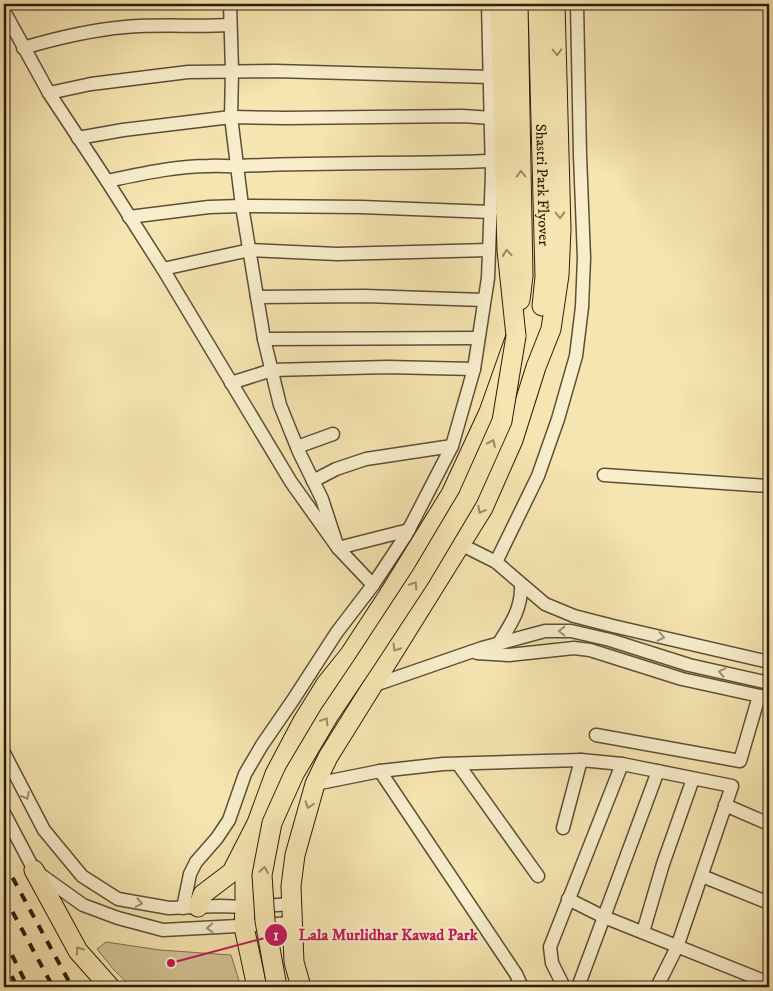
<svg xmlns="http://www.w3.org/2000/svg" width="773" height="991" viewBox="0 0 773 991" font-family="'IM FELL DW Pica',serif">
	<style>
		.green { fill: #d2c394; stroke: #7e7050 }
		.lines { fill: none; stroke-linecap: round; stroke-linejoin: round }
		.minor-casing { stroke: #5d4f36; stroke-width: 15 }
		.highway-casing { stroke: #2a1d0d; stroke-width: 21 }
		.minor { stroke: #f8eecc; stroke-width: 12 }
		.highway { stroke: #f5e5b0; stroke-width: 19 }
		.rail { stroke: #2a1d0d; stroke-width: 4; stroke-dasharray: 9 9; stroke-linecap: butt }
		.highway-bridge-casing { stroke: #2a1d0d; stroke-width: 21; stroke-linecap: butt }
		.highway-bridge { stroke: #f5e5b0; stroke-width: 19 }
		.oneway { stroke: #9a8b67 }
		.oneway2 { stroke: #9b9076 }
		.labels { text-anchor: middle; stroke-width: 4; stroke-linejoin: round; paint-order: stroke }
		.street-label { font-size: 15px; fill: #2a1d0d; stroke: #f8eecc }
		.leader { fill: none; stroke: #c2185b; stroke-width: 2 }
		.callout-dot { fill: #c2185b; stroke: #f8eecc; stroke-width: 2 }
		.mark-label { font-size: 15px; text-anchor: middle; font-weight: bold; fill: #fff }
		.callout-label { font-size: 16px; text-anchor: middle; font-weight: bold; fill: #c2185b; stroke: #f8eecc; stroke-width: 4; stroke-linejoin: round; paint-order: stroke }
	</style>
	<rect width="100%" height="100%" fill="#f5e5b0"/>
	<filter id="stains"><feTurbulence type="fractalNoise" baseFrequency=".004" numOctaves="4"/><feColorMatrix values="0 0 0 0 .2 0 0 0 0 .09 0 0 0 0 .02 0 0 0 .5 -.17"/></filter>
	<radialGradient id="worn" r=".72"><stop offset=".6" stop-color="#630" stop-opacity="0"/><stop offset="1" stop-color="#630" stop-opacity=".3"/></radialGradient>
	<path class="green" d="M 106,942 L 160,950 L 231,955 L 241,987 L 132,987 L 114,970 L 97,949 Z"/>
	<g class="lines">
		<defs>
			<g id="minor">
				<path d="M 230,4 L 232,71 L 231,117 L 242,206 L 264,339 L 280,405 L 299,452 L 322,499 L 338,548 L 409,530"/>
				<path d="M 4,11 L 49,93 L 107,181 L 163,269 L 291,482 L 338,548 L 373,585"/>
				<path d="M 23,48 C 57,38 90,30 125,27 C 160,24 195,27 230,25"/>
				<path d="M 49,93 L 91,84 L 188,72 L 275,71 L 490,77"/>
				<path d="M 78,138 L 123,130 L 231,117 L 286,118 L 463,116 L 491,118"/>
				<path d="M 107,181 C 141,174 175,166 209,166 C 220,165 230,167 240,166 C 324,162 408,164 492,161"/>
				<path d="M 129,217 L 209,207 L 242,206 L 361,207 L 491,212"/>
				<path d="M 163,269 L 250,250 L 337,254 L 489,250"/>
				<path d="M 257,297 L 365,296 L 484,300"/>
				<path d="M 264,339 L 478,338"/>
				<path d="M 231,383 L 272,370 L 387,367 L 474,369"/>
				<path d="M 297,447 L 333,434"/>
				<path d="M 604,475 L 769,486"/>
				<path d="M 313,481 L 336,469 L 366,459 L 452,446"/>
				<path d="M 460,544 L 496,562 L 545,604 L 574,616 L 613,626 L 769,662"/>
				<path d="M 496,562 L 538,476 L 558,419 L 576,356 L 582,307 L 584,258 L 580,155 L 577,4"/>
				<path d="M 499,643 C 511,624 522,608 521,585"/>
				<path d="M 477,653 L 509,655 L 574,648 L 590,650 L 682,679 L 769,698"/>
				<path d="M 372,686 L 482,648 L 545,631 L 571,631 L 610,640 L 689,665 L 769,683"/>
				<path d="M 596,735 L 740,761 L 759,696"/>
				<path d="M 4,753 L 44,830 L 82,876 L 118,899 L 169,908 L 220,906 L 245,907 L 292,904"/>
				<path d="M 458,764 L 538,876"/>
				<path d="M 380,771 L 516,974 L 522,987"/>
				<path d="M 315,784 L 380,771 L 443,764 L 581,760 L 622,764 L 732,786 L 677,947 L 657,987"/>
				<path d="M 725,805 L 769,824"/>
				<path d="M 4,813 L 34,870 L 83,905 L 118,918 L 163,930 L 294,923"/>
				<path d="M 563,828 L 581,760"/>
				<path d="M 702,876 L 769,903"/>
				<path d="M 568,899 L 604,917 L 769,983"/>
				<path d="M 183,908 L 190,874 L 196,862 L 217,838 L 229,820 L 245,774 L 262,745 L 293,700 L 337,632 L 373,585 L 406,535 L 452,446 L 474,369 L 488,278 L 492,174 L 488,4"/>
				<path d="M 643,932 L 663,864 L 693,779"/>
				<path d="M 564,987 L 552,963 L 550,947 L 622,764"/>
				<path d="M 578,987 L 658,771"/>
			</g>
			<g id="highway">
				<path d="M 518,4 L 523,276 L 520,300"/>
				<path id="s1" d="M 538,4 L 545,277 L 542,306"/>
				<path d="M 252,849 L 245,883 L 245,907 L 244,927 L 257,987"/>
				<path d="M 34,870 L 78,951 L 110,987"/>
				<path d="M 198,907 L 203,894 L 232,872 L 257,823 L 275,774 L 303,721 L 326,684 L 350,654 L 388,596 L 451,494 L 489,412 L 516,336 L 507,250 L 500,4"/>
				<path d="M 301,987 L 294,962 L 291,886 L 295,855 L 315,784 L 328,757 L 483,508 L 513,440 L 536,367 L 551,329 L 559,275 L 561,229 L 555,4"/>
			</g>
		</defs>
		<use href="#minor" class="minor-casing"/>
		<use href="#highway" class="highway-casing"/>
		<use href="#minor" class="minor"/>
		<use href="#highway" class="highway"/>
		<g class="rail">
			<path d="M 4,862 L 72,987"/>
			<path d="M 4,896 L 53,987"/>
			<path d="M 4,939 L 28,987"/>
			<path d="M 4,960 L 17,987"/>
		</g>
		<defs>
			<path id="highway-bridge" d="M 277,987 L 265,921 L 262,875 L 272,823 L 294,774 L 329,715 L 362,666 L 421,576 L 468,497 L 502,421 L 516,336"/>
		</defs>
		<use href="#highway-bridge" class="highway-bridge-casing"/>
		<use href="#highway-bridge" class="highway-bridge"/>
	</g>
	<defs><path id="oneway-chevron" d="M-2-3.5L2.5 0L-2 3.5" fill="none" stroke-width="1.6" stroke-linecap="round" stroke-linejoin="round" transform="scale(1.25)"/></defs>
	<g class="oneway">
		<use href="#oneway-chevron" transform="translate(557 52) rotate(89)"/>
		<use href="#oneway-chevron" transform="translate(521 174) rotate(-91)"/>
		<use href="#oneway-chevron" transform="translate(560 215) rotate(88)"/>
		<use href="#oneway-chevron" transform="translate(507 253) rotate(-95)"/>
		<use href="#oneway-chevron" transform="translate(492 443) rotate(-66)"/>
		<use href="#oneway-chevron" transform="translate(481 510) rotate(119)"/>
		<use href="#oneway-chevron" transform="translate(414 585) rotate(-57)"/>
		<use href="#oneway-chevron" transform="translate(396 648) rotate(122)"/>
		<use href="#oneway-chevron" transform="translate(325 721) rotate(-59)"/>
		<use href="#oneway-chevron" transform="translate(309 805) rotate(106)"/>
		<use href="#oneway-chevron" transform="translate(264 870) rotate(-82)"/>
		<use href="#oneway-chevron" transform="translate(79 950) rotate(-125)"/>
	</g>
	<g class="oneway2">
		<use href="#oneway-chevron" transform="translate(562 631) rotate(-179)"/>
		<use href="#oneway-chevron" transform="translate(661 637) rotate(13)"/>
		<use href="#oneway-chevron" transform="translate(722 672) rotate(-167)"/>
		<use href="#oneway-chevron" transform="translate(26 796) rotate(62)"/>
		<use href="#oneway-chevron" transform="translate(139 903) rotate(11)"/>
		<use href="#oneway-chevron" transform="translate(210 928) rotate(178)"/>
	</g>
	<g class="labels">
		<g class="street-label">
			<text dy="5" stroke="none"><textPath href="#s1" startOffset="181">Shastri Park Flyover</textPath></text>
		</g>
	</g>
	<path class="leader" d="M171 963L276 935"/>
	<g class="callout-dot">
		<circle cx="171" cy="963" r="5"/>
		<circle cx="276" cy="935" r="12"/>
	</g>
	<g class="mark-label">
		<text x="276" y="940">1</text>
	</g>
	<g class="callout-label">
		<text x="388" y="940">Lala Murlidhar Kawad Park</text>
	</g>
	<rect width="773" height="991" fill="none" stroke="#f5e5b0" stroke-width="20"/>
	<rect x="5" y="5" width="763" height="981" fill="none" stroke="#2a1d0d" stroke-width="2.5"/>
	<rect x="10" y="10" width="753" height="971" fill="none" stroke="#2a1d0d"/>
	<rect width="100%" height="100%" filter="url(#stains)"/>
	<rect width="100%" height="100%" fill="url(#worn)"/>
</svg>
